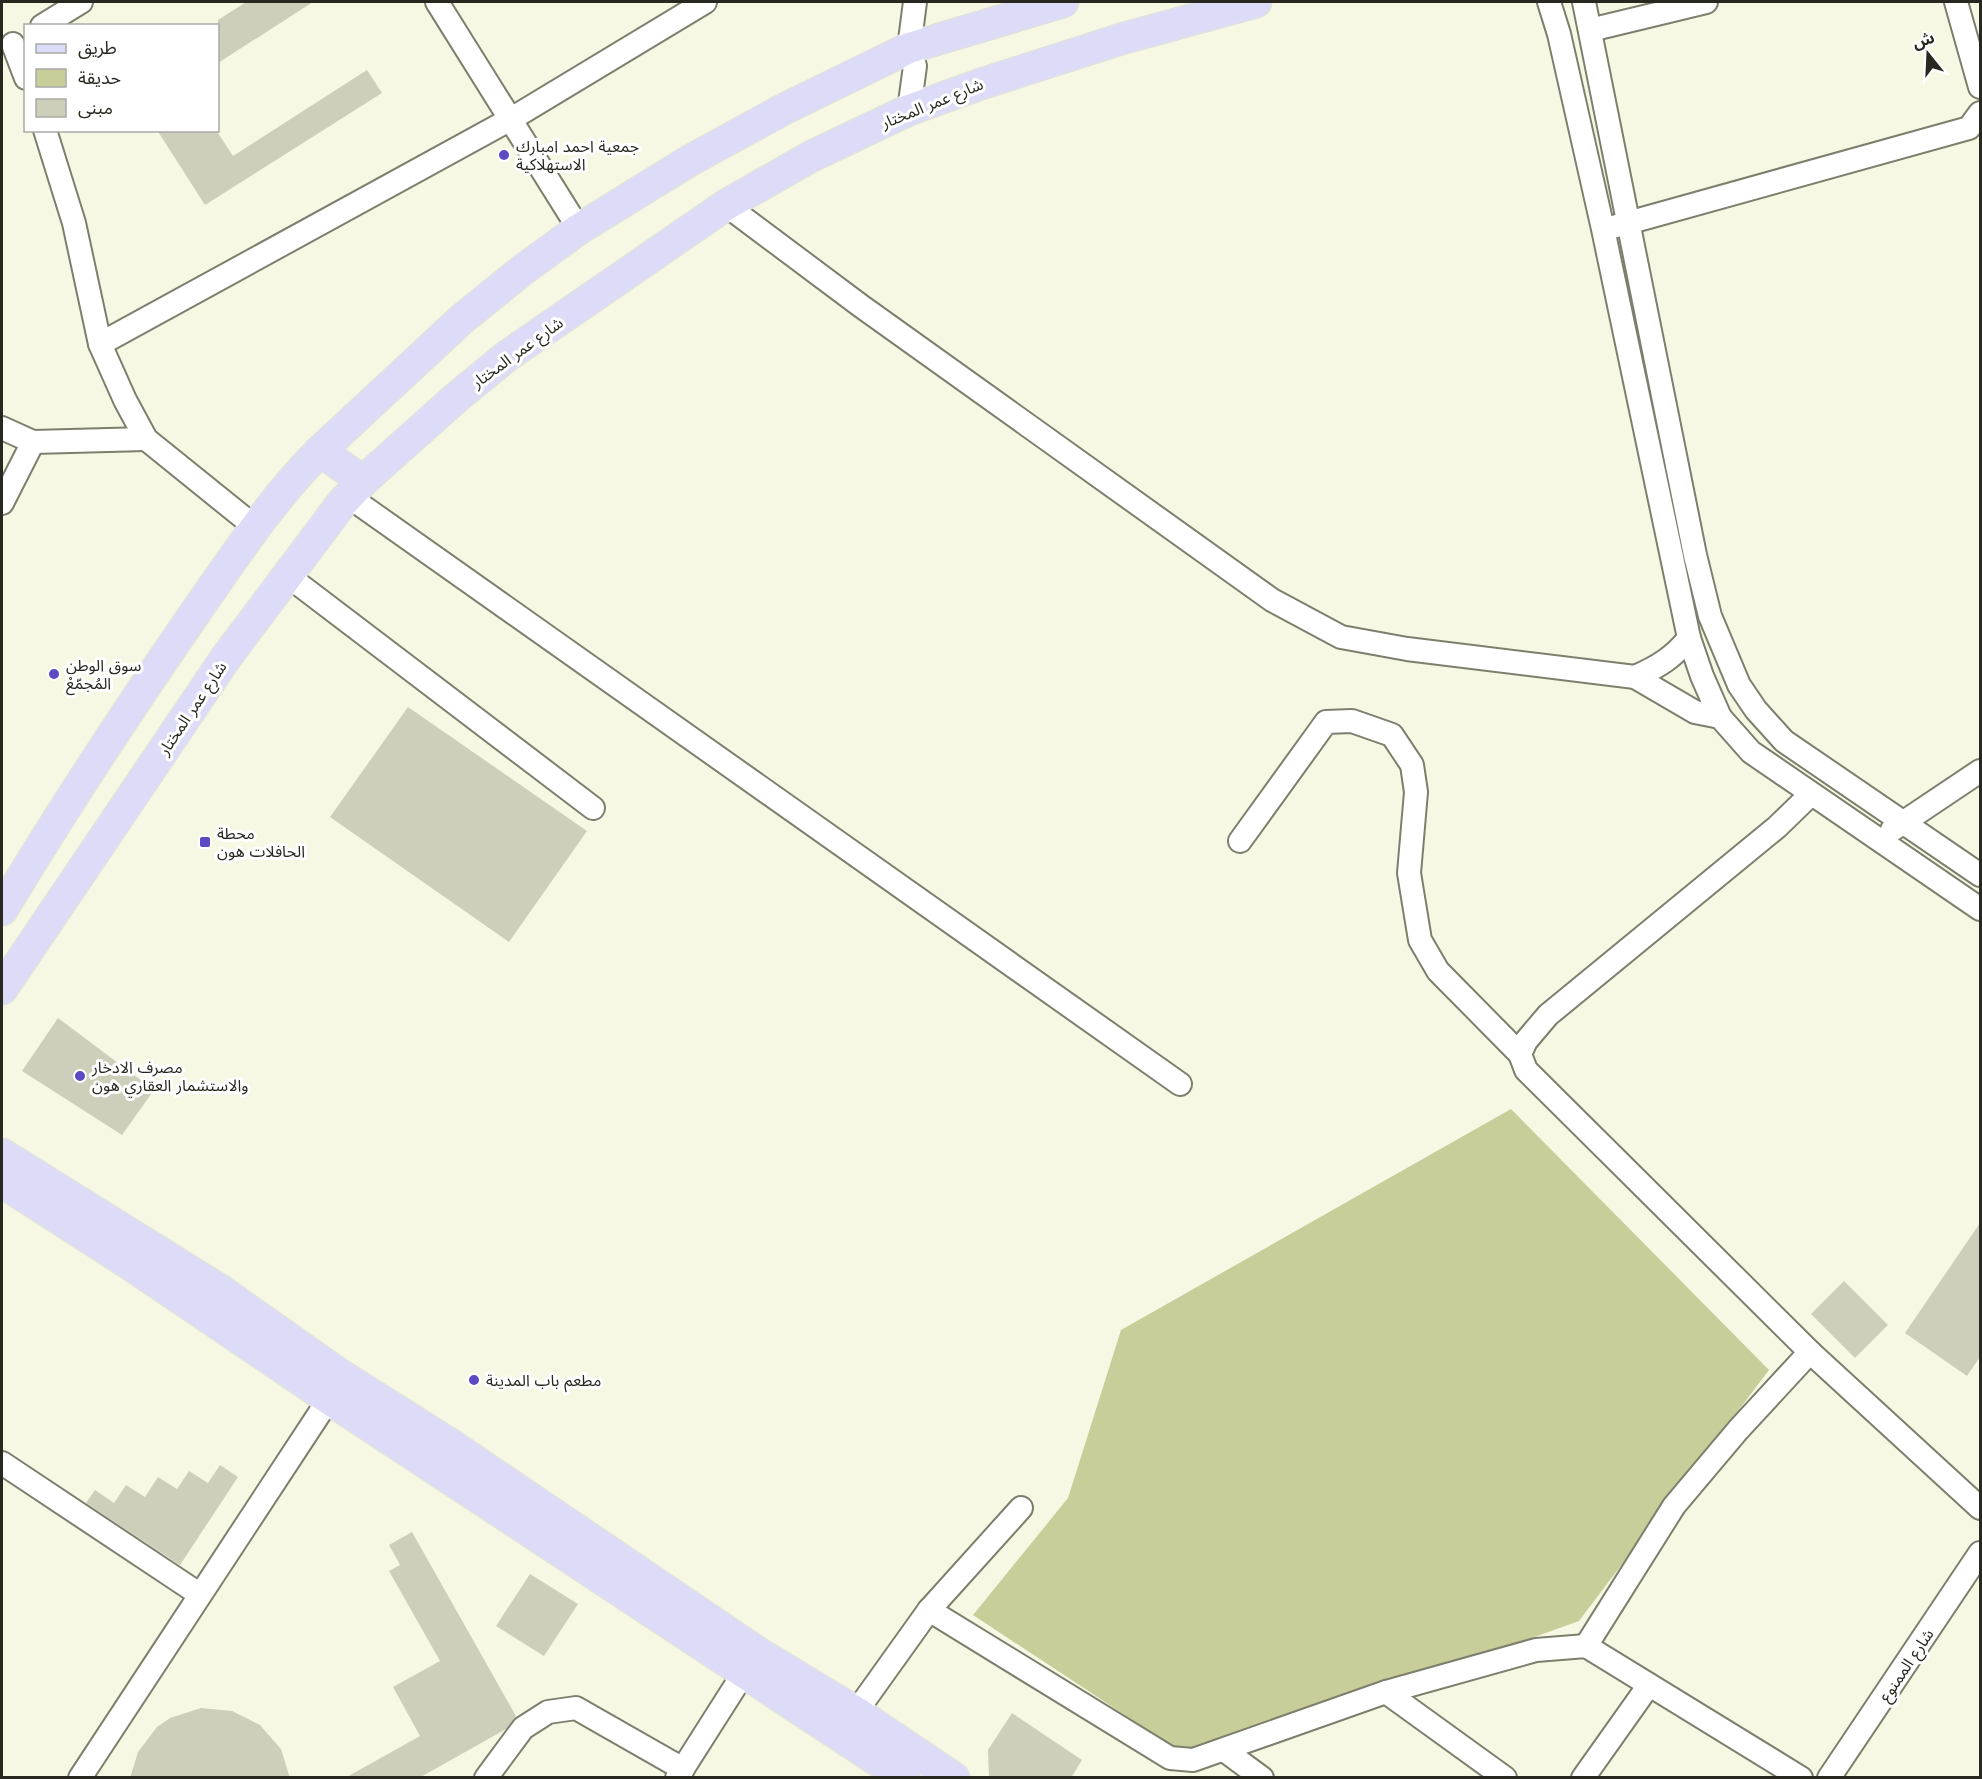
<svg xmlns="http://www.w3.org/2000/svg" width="1982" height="1779" viewBox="0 0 1982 1779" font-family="Jost,'Noto Sans Arabic',sans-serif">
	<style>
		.green { fill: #c9cd99 }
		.building { fill: #cdcfbb }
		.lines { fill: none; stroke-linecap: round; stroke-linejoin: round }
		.minor-casing { stroke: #7d7f6d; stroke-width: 26 }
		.major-casing { stroke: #e1e1e0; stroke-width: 33 }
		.minor { stroke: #fff; stroke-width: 22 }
		.major { stroke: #dcdcf8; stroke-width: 30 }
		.poi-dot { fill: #5c4ac2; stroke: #fff; stroke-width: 2 }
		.labels { text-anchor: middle; stroke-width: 6; stroke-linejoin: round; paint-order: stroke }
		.street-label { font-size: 16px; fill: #282821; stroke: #fff }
		.poi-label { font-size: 16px; fill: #282821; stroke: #fff; text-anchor: start }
	</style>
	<rect width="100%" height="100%" fill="#f6f8e3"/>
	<path class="green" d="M 1511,1109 L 1769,1370 L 1579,1621 L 1193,1760 L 973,1615 L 1068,1498 L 1121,1330 Z"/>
	<g class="building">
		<path d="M 246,2 L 313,2 L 218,63 L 218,20 Z"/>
		<path d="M 367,70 L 382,93 L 205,205 L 157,130 L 216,130 L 233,156 Z"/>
		<path d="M 408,707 L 587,831 L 509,942 L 330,817 Z"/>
		<path d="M 58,1018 L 154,1090 L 122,1135 L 22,1071 Z"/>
		<path d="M 1980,1223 L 1980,1357 L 1967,1376 L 1905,1333 Z"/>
		<path d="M 1844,1281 L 1888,1325 L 1855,1358 L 1811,1314 Z"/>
		<path d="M 220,1465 L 238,1477 L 180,1565 L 86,1503 L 95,1490 L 114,1503 L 126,1485 L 145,1497 L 158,1477 L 177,1489 L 189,1471 L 208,1483 Z"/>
		<path d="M 412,1532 L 516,1716 L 506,1729 L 419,1778 L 345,1778 L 420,1736 L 393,1687 L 440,1661 L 389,1571 L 400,1565 L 389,1545 Z"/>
		<path d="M 530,1574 L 578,1604 L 544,1656 L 496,1626 Z"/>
		<path d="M 201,1708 L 232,1711 L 260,1725 L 281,1749 L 290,1778 L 130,1778 L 138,1752 L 157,1727 L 170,1718 Z"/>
		<path d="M 1012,1713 L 1082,1760 L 1071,1778 L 989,1778 L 988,1750 Z"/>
	</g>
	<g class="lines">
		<defs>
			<g id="minor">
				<path d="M 437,2 L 579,229"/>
				<path d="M 1549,2 L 1559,34 L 1603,229 L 1689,638 L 1702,676 L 1720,717 L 1751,752 L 1980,909"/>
				<path d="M 1584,2 L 1695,555 L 1710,616 L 1739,685 L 1756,710 L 1784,741 L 1980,875"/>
				<path d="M 1956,2 L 1980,87"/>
				<path d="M 42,26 L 81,2"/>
				<path d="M 1590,30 L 1706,2"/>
				<path d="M 13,44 L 26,78"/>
				<path d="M 909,110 L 915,66 L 909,48 L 915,2"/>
				<path d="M 45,130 L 74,223 L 100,344 L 125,400 L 146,439 L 255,527"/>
				<path d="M 726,205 L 861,306 L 1272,600 L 1341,637 L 1407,649 L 1635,677 L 1695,712 L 1720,717"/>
				<path d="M 1613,227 L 1969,128 L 1980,113"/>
				<path d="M 100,344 L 511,119 L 705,2"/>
				<path d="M 2,428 L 33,442 L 146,439"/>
				<path d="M 348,496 L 1180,1084"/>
				<path d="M 2,503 L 33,442"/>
				<path d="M 288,576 L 593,808"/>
				<path d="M 1635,677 C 1658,667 1674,657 1689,638"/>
				<path d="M 1811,794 L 1777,827 L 1548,1015 L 1526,1041 L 1520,1054 L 1526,1070 L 1810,1352 L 1980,1508"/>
				<path d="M 1892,830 L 1980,771"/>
				<path d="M 1240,841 L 1326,722 L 1352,721 L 1392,735 L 1412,765 L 1416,792 L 1409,873 L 1420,940 L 1438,971 L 1520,1054"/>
				<path d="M 2,1463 L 199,1594"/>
				<path d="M 929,1610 L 1170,1758 L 1193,1760 L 1386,1692 L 1536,1650 L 1586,1646 L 1801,1778"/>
				<path d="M 1586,1646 L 1674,1506 L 1738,1430 L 1810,1352"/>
				<path d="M 1386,1692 L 1505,1778"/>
				<path d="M 856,1712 L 929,1610 L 1021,1508"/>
				<path d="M 1224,1750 L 1262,1778"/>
				<path d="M 80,1778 L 329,1399 L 335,1384"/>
				<path d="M 486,1778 L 523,1728 L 548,1712 L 576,1708 L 683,1769"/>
				<path d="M 677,1778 L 752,1660"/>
				<path d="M 1583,1778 L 1649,1685"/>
				<path d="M 1829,1778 L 1980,1553"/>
			</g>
			<g id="major">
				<path d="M 320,451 L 363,481"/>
				<path d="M 2,910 C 63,809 128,710 195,613 C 234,557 272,499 320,451 L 462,319 L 524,269 L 579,229 L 689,161 L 784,109 L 909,48 L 1063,2"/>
				<path d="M 2,989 L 225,659 L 342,503 L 363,481 L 457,397 L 507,356 L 726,205 L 812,156 L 909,110 L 981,84 L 1121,39 L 1256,2"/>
				<path d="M 2,1154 L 220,1290 L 339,1374 L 450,1444 L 757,1652 L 856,1712 L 954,1778"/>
				<path d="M 2,1182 L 131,1265 L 329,1399 L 904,1778"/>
			</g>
		</defs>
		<use href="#minor" class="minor-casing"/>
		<use href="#major" class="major-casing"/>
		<use href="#minor" class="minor"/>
		<use href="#major" class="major"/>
	</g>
	<g class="poi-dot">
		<circle cx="504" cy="155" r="6"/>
		<circle cx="54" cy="674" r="6"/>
		<rect x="199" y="836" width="12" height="12" rx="3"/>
		<circle cx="80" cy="1076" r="6"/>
		<circle cx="474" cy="1380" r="6"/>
	</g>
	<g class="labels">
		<g class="street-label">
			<text transform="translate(932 103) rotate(-22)" y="6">شارع عمر المختار</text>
			<text transform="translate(517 352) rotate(-36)" y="6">شارع عمر المختار</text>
			<text transform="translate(192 708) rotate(-56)" y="6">شارع عمر المختار</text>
			<text transform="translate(1906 1665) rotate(-56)" y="6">شارع الممنوع</text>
		</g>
		<g class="poi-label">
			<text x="516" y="152">جمعية احمد امبارك<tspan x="516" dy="18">الاستهلاكية</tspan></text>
			<text x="66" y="671">سوق الوطن<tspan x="66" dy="18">المُجمّعْ</tspan></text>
			<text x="217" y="839">محطة<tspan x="217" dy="18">الحافلات هون</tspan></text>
			<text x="92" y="1073">مصرف الادخار<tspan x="92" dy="18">والاستشمار العقاري هون</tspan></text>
			<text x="486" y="1386">مطعم باب المدينة</text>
		</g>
	</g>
	<rect width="1982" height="1779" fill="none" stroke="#282821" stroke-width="6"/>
	<rect x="24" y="24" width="195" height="108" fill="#ffffff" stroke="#a9a9a6" stroke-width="1.5"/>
	<rect x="36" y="44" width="30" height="9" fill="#dcdcf8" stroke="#a9a9a6" stroke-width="1.5"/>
	<text x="78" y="54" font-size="18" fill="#282821">طريق</text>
	<rect x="36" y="69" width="30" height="18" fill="#c9cd99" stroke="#a9a9a6" stroke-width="1.5"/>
	<text x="78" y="84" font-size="18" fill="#282821">حديقة</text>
	<rect x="36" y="99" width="30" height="18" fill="#cdcfbb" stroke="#a9a9a6" stroke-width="1.5"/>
	<text x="78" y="114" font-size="18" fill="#282821">مبنى</text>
	<g transform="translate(1928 54) rotate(342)" stroke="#ffffff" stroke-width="4.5" paint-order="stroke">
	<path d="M0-4.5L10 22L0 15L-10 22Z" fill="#282821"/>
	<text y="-9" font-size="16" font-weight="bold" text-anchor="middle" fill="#282821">ش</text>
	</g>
</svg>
